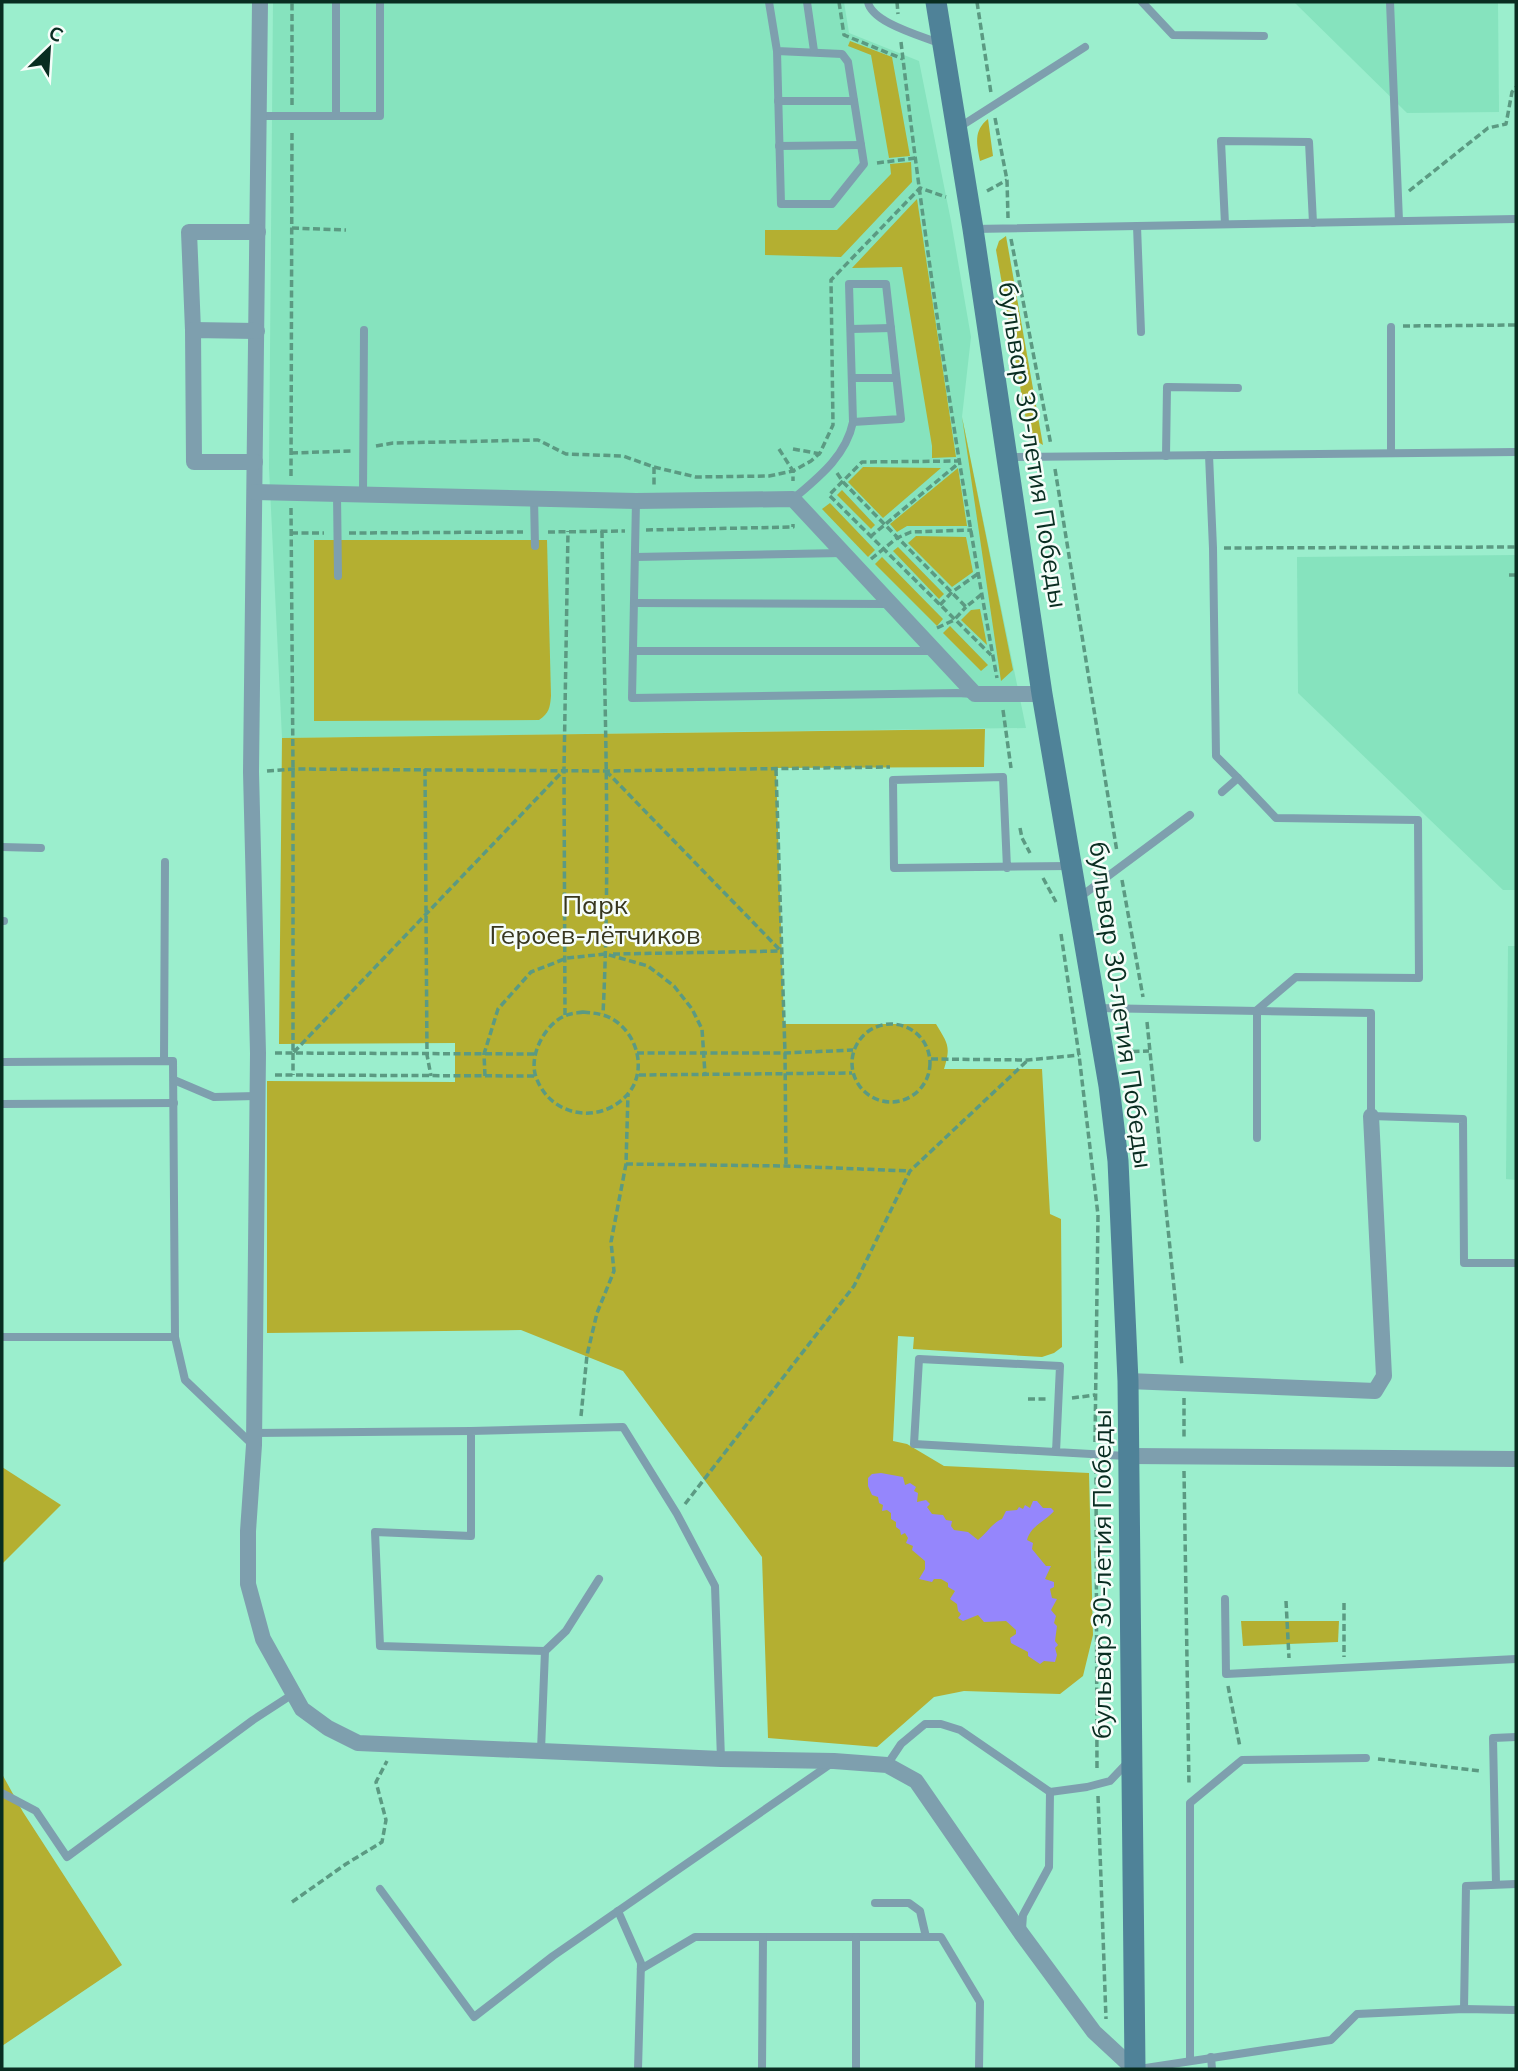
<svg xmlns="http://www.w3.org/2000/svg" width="1518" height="2071" viewBox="0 0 1518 2071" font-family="Mulish,sans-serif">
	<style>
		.built { fill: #86e3be }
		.green { fill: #b4af31 }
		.water { fill: #9586fc }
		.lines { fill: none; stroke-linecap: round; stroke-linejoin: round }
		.path { stroke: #5b9a82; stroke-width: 3.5; stroke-dasharray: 7 3.5; stroke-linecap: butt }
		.lane { stroke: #7e9fae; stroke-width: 8 }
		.street { stroke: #7e9fae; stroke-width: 16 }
		.secondary { stroke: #4f8298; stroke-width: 21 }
		.labels { text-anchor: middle; stroke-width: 5; stroke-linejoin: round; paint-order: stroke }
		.street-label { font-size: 26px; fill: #092d21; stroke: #f5fdf9 }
		.park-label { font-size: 26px; fill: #38371e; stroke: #f5fdf9 }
	</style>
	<rect width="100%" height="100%" fill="#9beecd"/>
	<g class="built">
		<path d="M 273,2 L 844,2 L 849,33 L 919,61 L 951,221 L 971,337 L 962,417 L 1026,728 L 282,738 L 269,468 Z"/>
		<path d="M 1294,2 L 1498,2 L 1499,112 L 1407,113 Z"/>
		<path d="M 1516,555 L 1516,890 L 1503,890 L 1298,693 L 1297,557 Z"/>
		<path d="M 1508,946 L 1516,946 L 1516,1180 L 1506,1179 Z"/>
	</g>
	<g class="green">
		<path d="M 850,41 L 892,57 L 910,156 L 889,158 L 871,55 L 848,46 Z"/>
		<path d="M 988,119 L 993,156 L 980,161 C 977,144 973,131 988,119 Z"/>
		<path d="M 911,162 L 912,182 L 841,257 L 765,255 L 765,230 L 837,230 L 891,174 L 890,164 Z"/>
		<path d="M 917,199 L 956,457 L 932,458 L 932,446 L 902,267 L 852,268 Z"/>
		<path d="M 1006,236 L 1043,445 L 1031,438 L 1028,431 L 996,250 L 999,241 Z"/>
		<path d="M 962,417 L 1013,670 L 1001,681 Z"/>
		<path d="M 863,467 L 941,468 L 883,518 L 848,482 Z"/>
		<path d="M 958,468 L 967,526 L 907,526 L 897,532 L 890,524 Z"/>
		<path d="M 842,490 L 875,525 L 871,529 L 837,495 Z"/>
		<path d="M 830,503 L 875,550 L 868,557 L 822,509 Z"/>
		<path d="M 916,536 L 966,537 L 973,572 L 952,587 L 908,543 Z"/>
		<path d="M 314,540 L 547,540 L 551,696 C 550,708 549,713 539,720 L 314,721 Z"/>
		<path d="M 898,547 L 944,594 L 939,599 L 893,551 Z"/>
		<path d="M 882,557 L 943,619 L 937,626 L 875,564 Z"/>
		<path d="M 980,609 L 987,645 L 961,620 L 971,610 Z"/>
		<path d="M 950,626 L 988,665 L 981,671 L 943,633 Z"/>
		<path d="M 985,729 L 984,767 L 776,768 L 784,1024 L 936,1024 C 948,1044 951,1046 944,1069 L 1042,1069 L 1050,1214 L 1061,1219 L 1062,1347 L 1054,1353 L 1042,1357 L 913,1349 L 914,1337 L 898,1336 L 893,1441 L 907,1444 L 944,1466 L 1089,1473 L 1093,1635 L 1083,1676 L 1060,1694 L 964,1691 L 934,1697 L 877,1747 L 768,1738 L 762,1557 L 623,1371 L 521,1330 L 267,1333 L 267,1081 L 455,1082 L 455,1043 L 279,1044 L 282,738 Z"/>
		<path d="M 2,1467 L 61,1505 L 2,1564 Z"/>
		<path d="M 1241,1621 L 1339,1621 L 1338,1642 L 1243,1646 Z"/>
		<path d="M 2,1774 L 23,1812 L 122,1965 L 2,2046 Z"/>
	</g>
	<path class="water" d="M 881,1473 L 903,1477 L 905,1485 L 910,1483 L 916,1487 L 914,1491 L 918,1493 L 917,1502 L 926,1500 L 930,1504 L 927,1507 L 932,1514 L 943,1515 L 946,1520 L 952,1521 L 951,1526 L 954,1530 L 968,1532 L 978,1540 C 987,1533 992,1523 1002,1519 L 1006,1511 L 1017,1510 L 1019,1507 L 1023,1509 L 1025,1505 L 1030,1508 L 1033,1501 L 1037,1501 L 1043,1508 L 1051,1508 L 1054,1511 C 1045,1522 1031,1525 1027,1540 L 1033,1543 L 1032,1549 L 1046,1566 L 1051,1566 L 1045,1579 L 1054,1582 L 1054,1587 L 1050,1589 L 1052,1598 L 1057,1599 L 1051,1610 L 1056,1616 L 1054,1623 L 1057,1626 L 1055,1641 L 1058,1645 L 1055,1648 L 1057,1655 L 1055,1662 L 1044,1661 L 1040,1664 L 1028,1656 L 1028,1652 L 1011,1643 L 1010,1638 L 1016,1634 L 1016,1630 L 1006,1621 L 984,1622 L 978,1615 L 963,1621 L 958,1618 L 961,1614 L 958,1611 L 957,1604 L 950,1599 L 955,1591 L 948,1587 L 948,1583 L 941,1579 L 934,1579 L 932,1582 L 919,1579 L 925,1569 L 925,1561 L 912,1550 L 913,1546 L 906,1543 L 908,1538 L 905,1533 L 901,1535 L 900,1530 L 896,1527 L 896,1522 L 891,1519 L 891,1513 L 887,1510 L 882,1511 L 883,1505 L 879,1503 L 878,1497 L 872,1495 L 868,1486 L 868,1478 L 872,1474 Z"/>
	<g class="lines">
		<g class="path">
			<path d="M 839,2 L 844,35 L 903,59"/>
			<path d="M 897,2 L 898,14"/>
			<path d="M 977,2 L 991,93"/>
			<path d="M 901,42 C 926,255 958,468 997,678"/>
			<path d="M 292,105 L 292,2"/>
			<path d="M 995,118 L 1007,180 L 1008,218"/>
			<path d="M 877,163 L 916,158"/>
			<path d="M 987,191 L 1007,180"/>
			<path d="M 1409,191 L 1488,128 L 1506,124 L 1512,92 L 1516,87"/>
			<path d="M 292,228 L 346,230"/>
			<path d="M 1011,239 L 1051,445"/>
			<path d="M 1403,326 L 1516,325"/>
			<path d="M 376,446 L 393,443 L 538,440 L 566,454 L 623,456 L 654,467 L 696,477 L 769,476 L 793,471 L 811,461 L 820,453 L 833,425 L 831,280 L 920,188 L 946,197"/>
			<path d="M 779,449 L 793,471 L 793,481"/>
			<path d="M 793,449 L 821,454"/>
			<path d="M 291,453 L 351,451"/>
			<path d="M 961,461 L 862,462 L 829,495 L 991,655"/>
			<path d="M 654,467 L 654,486"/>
			<path d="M 1055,469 L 1117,852"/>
			<path d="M 837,473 L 843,482 L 966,607 L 982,594"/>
			<path d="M 291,476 L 292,130"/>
			<path d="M 291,508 L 293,769 L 293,1053 L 564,770"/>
			<path d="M 646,530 L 793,527 L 793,524"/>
			<path d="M 602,531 C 604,692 611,854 603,1014"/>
			<path d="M 548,532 L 625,531"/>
			<path d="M 291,533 L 324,533"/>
			<path d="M 349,533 L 523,532"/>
			<path d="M 870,537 L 960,462"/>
			<path d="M 1224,548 L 1516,547"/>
			<path d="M 871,559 L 897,538 L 911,532 L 972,530"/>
			<path d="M 1509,575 L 1516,575"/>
			<path d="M 940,605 L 952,592 L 979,573"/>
			<path d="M 937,628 L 954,620 L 966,607"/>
			<path d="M 1003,710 L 1011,768"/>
			<path d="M 425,769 L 427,1055 L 431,1076"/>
			<path d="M 776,769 L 785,1053 L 786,1166"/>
			<path d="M 267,771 L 293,769 L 606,771 L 890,767"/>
			<path d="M 606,771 L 780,950"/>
			<path d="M 1020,828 L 1022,838 L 1030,853"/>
			<path d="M 1043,878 L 1056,902"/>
			<path d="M 1122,880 L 1143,997"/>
			<path d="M 1061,934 L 1079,1055 L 1098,1215 L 1095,1442"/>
			<path d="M 613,954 L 782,951"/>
			<path d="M 583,1012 C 594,1013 605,1014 614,1020 C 639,1036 647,1073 627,1095 C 600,1125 550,1117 536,1077 C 528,1055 546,1022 567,1015 C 572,1013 578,1013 583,1012 Z"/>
			<path d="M 565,1015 L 564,770 L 568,531"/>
			<path d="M 1147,1022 L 1182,1366"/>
			<circle cx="891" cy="1063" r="39"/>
			<path d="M 1122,1052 L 1149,1051"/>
			<path d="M 275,1053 L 536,1054"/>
			<path d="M 293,1053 L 293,1075"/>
			<path d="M 637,1053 L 785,1053 L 853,1050"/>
			<path d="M 931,1059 L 1028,1060 L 1079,1055"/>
			<path d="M 275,1075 L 535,1076"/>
			<path d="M 639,1075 L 852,1073"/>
			<path d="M 485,1076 L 484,1054 L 498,1009 L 531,972 L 567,958 L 606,954 L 648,966 L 674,986 L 692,1009 L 702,1029 L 705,1074"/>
			<path d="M 626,1164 L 786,1166 L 910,1171"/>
			<path d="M 1072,1398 L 1095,1395"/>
			<path d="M 1184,1398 L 1184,1439"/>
			<path d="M 1028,1399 L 1046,1399"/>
			<path d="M 581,1416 L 587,1355 L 597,1313 L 614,1271 L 611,1242 L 626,1164 L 628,1094"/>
			<path d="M 1096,1467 L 1097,1771"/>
			<path d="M 1184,1471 L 1189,1786"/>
			<path d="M 685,1504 L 854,1286 L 910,1171 L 1028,1060"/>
			<path d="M 1286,1601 L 1289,1658"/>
			<path d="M 1344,1603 L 1344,1657"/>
			<path d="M 1228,1686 L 1240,1747"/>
			<path d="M 1378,1759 L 1481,1771"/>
			<path d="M 1098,1796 L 1106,2019"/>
			<path d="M 292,1902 L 346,1864 L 382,1842 L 386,1820 L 376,1782 L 387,1761"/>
		</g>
		<g class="lane">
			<path d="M 336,2 L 336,116"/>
			<path d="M 769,2 L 777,51 L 781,204 L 832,204 L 864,164 L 848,62 L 842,54 L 777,51"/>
			<path d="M 807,2 L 814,51"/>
			<path d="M 868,2 C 872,23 922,36 941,44"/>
			<path d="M 1142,2 L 1173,35 L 1264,36"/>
			<path d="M 1390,2 L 1399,221"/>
			<path d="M 778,101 L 854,101"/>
			<path d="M 259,116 L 380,116 L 380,2"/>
			<path d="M 958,128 L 1085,47"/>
			<path d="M 779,146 L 861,145"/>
			<path d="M 1225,224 L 1221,141 L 1309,142 L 1313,223"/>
			<path d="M 1137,226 L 1141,332"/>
			<path d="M 973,229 L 1516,219"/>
			<path d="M 849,284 L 886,284 L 901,419 L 853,422 Z"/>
			<path d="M 1391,327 L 1391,453"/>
			<path d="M 851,329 L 891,328"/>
			<path d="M 853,378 L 896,378"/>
			<path d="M 1209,455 L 1213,548 L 1216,756 L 1238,778 L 1222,792"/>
			<path d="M 1166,456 L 1167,387 L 1238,388"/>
			<path d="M 1009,457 L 1516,452"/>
			<path d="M 337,494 L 338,576"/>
			<path d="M 363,494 L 364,330"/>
			<path d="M 534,498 L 535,546"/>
			<path d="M 793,499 C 819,477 846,456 853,422"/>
			<path d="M 636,501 L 632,698 L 957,693 L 974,694"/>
			<path d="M 635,557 L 842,553"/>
			<path d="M 634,603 L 890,604"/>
			<path d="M 633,651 L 932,651"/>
			<path d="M 1238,778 L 1276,818 L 1418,820 L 1419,978 L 1296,977 L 1257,1010 L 1257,1138"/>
			<path d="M 2,847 L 41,848"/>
			<path d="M 1007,868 L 1003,777 L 893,780 L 894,868 L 1070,866"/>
			<path d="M 1080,897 L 1190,815"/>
			<path d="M 2,921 L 4,921"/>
			<path d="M 1096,1008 L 1371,1013 L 1371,1116 L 1463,1119 L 1464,1263 L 1516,1263"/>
			<path d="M 164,1061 L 165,862"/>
			<path d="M 2,1062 L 173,1061 L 175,1337 L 185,1380 L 253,1445"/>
			<path d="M 174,1080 L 214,1097 L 257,1096"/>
			<path d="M 2,1104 L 174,1103"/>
			<path d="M 2,1337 L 175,1337"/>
			<path d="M 254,1433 L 471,1431"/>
			<path d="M 1056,1452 L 1060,1366 L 919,1359 L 914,1444 L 1126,1456"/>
			<path d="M 599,1579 L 566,1631 L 545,1651 L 380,1646 L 375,1532 L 471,1536 L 471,1431 L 623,1427 L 677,1514 L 715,1586 L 721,1759"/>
			<path d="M 1225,1599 L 1226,1674 L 1516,1659"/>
			<path d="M 541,1750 L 545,1651"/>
			<path d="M 887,1765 L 901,1744 L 925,1724 L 941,1724 L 960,1730 L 1050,1792 L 1087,1787 L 1110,1781 L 1129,1761"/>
			<path d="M 2,1793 L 36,1811 L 67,1857 L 253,1720 L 293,1694"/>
			<path d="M 1496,1884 L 1493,1738 L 1516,1737"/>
			<path d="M 380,1889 L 474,2017 L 553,1956 L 832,1763"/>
			<path d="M 875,1903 L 909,1903 L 920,1911 L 926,1937"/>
			<path d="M 618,1911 L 641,1963 L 638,2069"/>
			<path d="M 1022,1929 L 1023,1915 L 1049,1867 L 1050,1792"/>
			<path d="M 641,1969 L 695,1937 L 941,1937 L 980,2002 L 979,2069"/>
			<path d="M 1464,2009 L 1466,1886 L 1516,1884"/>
			<path d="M 1211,2057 L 1212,2069"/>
			<path d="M 1190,2061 L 1190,1803 L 1242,1760 L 1366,1758"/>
			<path d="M 762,2069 L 763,1937"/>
			<path d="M 856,2069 L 856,1937"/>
			<path d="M 1139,2069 L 1331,2040 L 1357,2014 L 1464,2009 L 1516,2010"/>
		</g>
		<g class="street">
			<path d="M 260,2 L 251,772 L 258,1053 L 254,1445 L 248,1531 L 248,1584 L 263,1639 L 302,1709 L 328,1728 L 358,1743 L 721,1759 L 834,1761 L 887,1765 L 916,1781 L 1021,1933 L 1094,2032 L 1134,2069"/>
			<path d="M 193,330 L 189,232 L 258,232"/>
			<path d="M 255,462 L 194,462 L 193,330 L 257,331"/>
			<path d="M 255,492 L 636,501 L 793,499 L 975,694 L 1042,694"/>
			<path d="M 1128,1381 L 1375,1391 L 1384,1376 L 1371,1116"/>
			<path d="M 1130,1456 L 1516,1459"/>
		</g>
		<path class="secondary" d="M 936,2 L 973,229 L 1042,694 L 1109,1086 L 1118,1161 L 1128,1381 L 1135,2069"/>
	</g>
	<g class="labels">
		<g class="street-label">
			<text transform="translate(1033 445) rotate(81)" y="9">бульвар 30-летия Победы</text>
			<text transform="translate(1121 1005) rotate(82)" y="9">бульвар 30-летия Победы</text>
			<text transform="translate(1102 1574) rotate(-90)" y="9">бульвар 30-летия Победы</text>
		</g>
		<g class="park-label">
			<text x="595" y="914">Парк<tspan x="595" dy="30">Героев-лётчиков</tspan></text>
		</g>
	</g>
	<rect width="1518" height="2071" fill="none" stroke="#092d21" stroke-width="7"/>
	<g transform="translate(49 49) rotate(25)" stroke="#f5fdf9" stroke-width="5" paint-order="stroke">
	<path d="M0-5L12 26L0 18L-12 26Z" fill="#092d21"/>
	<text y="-10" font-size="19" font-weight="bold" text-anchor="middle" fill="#092d21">С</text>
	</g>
</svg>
